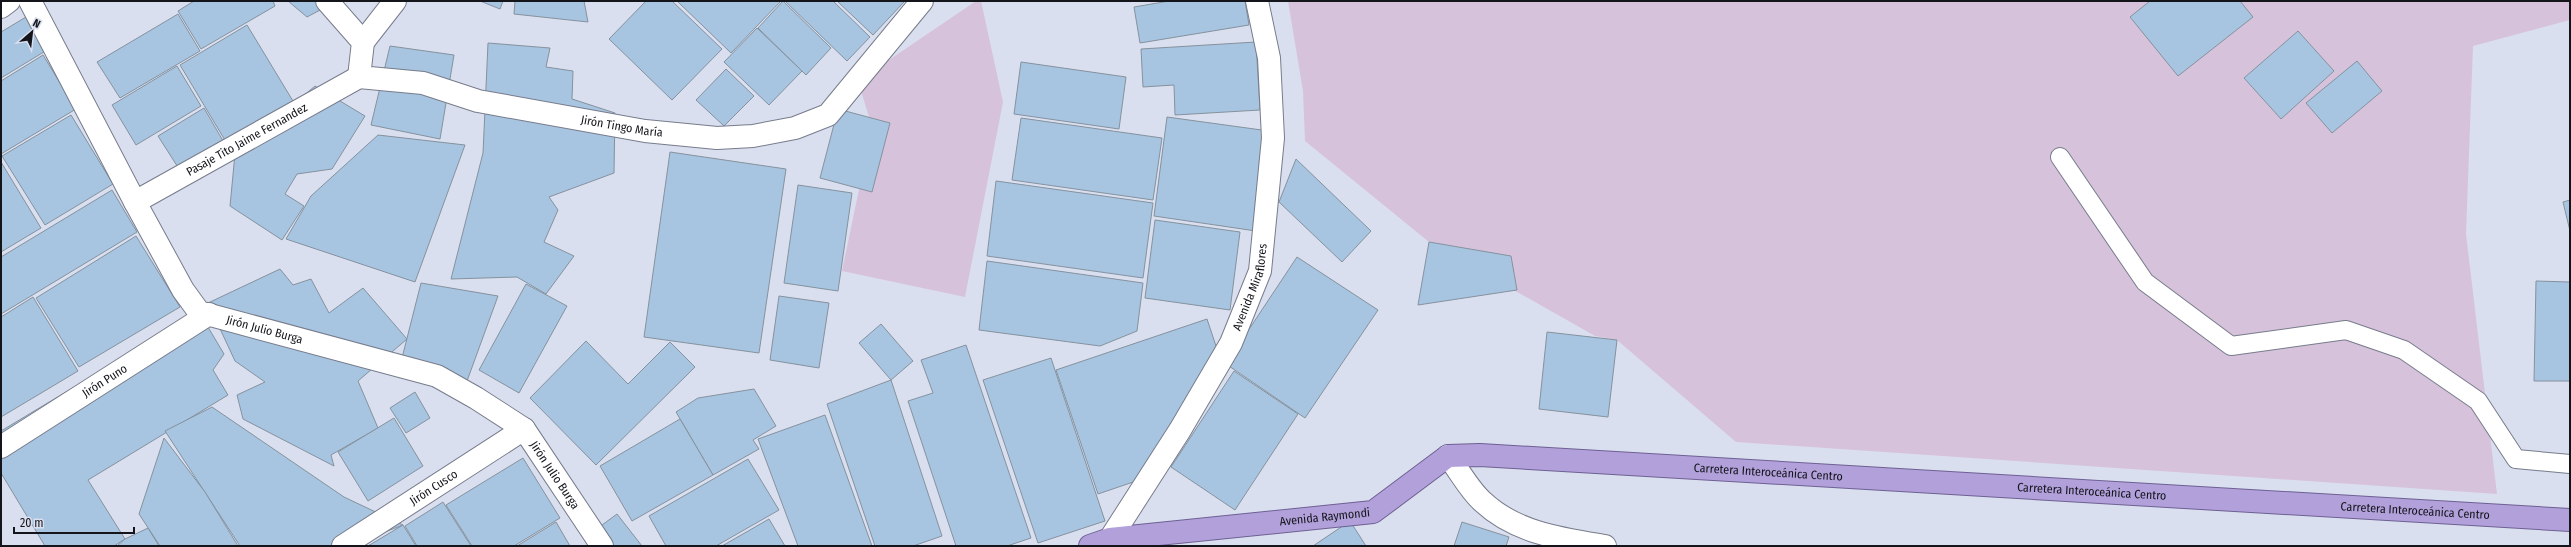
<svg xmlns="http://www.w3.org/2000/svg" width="2571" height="547" viewBox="0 0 2571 547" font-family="'Fira Sans Condensed',sans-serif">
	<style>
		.green { fill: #d7c2db }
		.building { fill: #a7c4e0; stroke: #85929e }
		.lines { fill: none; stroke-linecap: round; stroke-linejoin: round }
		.service-casing { stroke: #777c8b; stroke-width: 20 }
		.minor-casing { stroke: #777c8b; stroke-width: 24 }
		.trunk-casing { stroke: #6d6092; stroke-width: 24 }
		.service { stroke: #fff; stroke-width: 18 }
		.minor { stroke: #fff; stroke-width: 22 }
		.trunk { stroke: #b2a0db; stroke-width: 22 }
		.labels { text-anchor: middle; stroke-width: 3; stroke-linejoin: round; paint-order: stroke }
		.street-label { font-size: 12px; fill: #13151a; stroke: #dadff0 }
	</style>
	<rect width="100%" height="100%" fill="#dadff0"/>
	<g class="green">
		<path d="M 976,1 L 981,1 L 1003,102 L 965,297 L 842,271 L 872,127 L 858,81 Z"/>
		<path d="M 1288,1 L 2570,1 L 2570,20 L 2473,46 L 2466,234 L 2497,494 L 1736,442 L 1617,340 L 1595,336 L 1429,242 L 1305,141 L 1303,91 Z"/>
	</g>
	<g class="building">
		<path d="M 194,1 L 273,1 L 275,6 L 201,49 L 178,11 Z"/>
		<path d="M 288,1 L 337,1 L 307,17 Z"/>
		<path d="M 480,1 L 503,1 L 500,9 Z"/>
		<path d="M 515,1 L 584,1 L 588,22 L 514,14 Z"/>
		<path d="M 646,1 L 672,1 L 722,49 L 672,100 L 609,39 Z"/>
		<path d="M 677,1 L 781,1 L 731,53 Z"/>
		<path d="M 783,1 L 831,48 L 806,75 L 758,28 Z"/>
		<path d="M 785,1 L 833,1 L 870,37 L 847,61 Z"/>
		<path d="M 837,1 L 903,1 L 904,2 L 873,35 Z"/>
		<path d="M 1169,1 L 1245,1 L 1249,25 L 1140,43 L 1134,7 Z"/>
		<path d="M 2150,1 L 2240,1 L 2253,17 L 2178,76 L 2130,17 Z"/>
		<path d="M 31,14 L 52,47 L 1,78 L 1,32 Z"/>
		<path d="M 178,14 L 200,51 L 120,98 L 97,62 Z"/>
		<path d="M 247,25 L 296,106 L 229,147 L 180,65 Z"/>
		<path d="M 757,28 L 802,71 L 769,105 L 724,62 Z"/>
		<path d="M 2298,31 L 2334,71 L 2281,119 L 2244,78 Z"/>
		<path d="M 1256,42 L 1260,110 L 1175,115 L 1174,85 L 1143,87 L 1141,49 Z"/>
		<path d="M 488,43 L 550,48 L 546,67 L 573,71 L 572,99 L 615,113 L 614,173 L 549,197 L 558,210 L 544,242 L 574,256 L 546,294 L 517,277 L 451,279 L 483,153 Z"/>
		<path d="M 390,46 L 454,55 L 440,139 L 371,125 Z"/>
		<path d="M 43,55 L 76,109 L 1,154 L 1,81 Z"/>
		<path d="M 2357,61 L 2382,91 L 2332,133 L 2306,103 Z"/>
		<path d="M 1021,62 L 1126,77 L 1119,129 L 1014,114 Z"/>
		<path d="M 177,66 L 201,106 L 136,145 L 112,105 Z"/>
		<path d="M 726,69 L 754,96 L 724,126 L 696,100 Z"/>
		<path d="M 315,86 L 365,116 L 332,169 L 297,174 L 285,194 L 304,206 L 282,240 L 230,206 L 235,154 Z"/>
		<path d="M 204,108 L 226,146 L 181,172 L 158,136 Z"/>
		<path d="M 838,109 L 890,123 L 872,192 L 820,178 Z"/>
		<path d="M 71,115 L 113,184 L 45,225 L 2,156 Z"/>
		<path d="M 1167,117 L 1269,131 L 1256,231 L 1154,216 Z"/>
		<path d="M 1021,118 L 1162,138 L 1153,200 L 1012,180 Z"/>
		<path d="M 378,135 L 465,145 L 415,282 L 286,239 L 311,196 Z"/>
		<path d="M 670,152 L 786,169 L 759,353 L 644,337 Z"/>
		<path d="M 1296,159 L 1371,231 L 1342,262 L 1279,202 Z"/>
		<path d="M 1,162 L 41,228 L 1,252 Z"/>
		<path d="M 996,181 L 1153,203 L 1143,278 L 987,256 Z"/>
		<path d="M 798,185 L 852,193 L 838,291 L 784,283 Z"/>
		<path d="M 112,190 L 137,232 L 1,314 L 1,257 Z"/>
		<path d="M 2570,200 L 2570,231 L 2563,202 Z"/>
		<path d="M 1155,220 L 1240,232 L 1230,310 L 1145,298 Z"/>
		<path d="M 136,236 L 180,307 L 79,367 L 36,298 Z"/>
		<path d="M 1429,242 L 1511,256 L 1517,290 L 1418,305 Z"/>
		<path d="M 1297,257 L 1378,310 L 1305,418 L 1226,364 Z"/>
		<path d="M 987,261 L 1143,283 L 1137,331 L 1100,346 L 979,330 Z"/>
		<path d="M 280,269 L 293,285 L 311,279 L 329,313 L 363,288 L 407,339 L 358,381 L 378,428 L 331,455 L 334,466 L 243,419 L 237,395 L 265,382 L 235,361 L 208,303 Z"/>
		<path d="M 2536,281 L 2570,282 L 2570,381 L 2534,381 Z"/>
		<path d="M 421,283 L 498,296 L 467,381 L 402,358 Z"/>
		<path d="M 526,284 L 567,306 L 519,393 L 479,370 Z"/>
		<path d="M 779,296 L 829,303 L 819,368 L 770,360 Z"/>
		<path d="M 33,297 L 78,371 L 1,417 L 1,317 Z"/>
		<path d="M 199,312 L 224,354 L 213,370 L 228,395 L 88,480 L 125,539 L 114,546 L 45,546 L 1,473 L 1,431 Z"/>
		<path d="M 1207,319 L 1219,355 L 1142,479 L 1098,494 L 1056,370 Z"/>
		<path d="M 881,324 L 913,361 L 891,380 L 859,343 Z"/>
		<path d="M 1547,332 L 1617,340 L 1608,417 L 1539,409 Z"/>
		<path d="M 586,341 L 628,384 L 670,342 L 695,367 L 596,465 L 530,398 Z"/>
		<path d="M 966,345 L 1031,538 L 1007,546 L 956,546 L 908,401 L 933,393 L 921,360 Z"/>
		<path d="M 1051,358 L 1105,521 L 1038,543 L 983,380 Z"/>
		<path d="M 1234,371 L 1298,414 L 1235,510 L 1171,467 Z"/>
		<path d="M 891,380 L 942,536 L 913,546 L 875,546 L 827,404 Z"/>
		<path d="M 754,389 L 776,426 L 753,440 L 759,449 L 713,475 L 676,412 L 698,398 Z"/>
		<path d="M 415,392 L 430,418 L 406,433 L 390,408 Z"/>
		<path d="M 212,407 L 344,497 L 403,525 L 349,546 L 240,546 L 165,431 Z"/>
		<path d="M 825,415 L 872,546 L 798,546 L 758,439 Z"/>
		<path d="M 394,418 L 423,466 L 368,501 L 338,452 Z"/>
		<path d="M 680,419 L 713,475 L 632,521 L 600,466 Z"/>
		<path d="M 164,438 L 205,492 L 238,546 L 160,546 L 139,514 Z"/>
		<path d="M 523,458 L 560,518 L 514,546 L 472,546 L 446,505 Z"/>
		<path d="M 748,459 L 779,510 L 716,546 L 666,546 L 649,516 Z"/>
		<path d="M 443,502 L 471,546 L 417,546 L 405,526 Z"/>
		<path d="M 617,514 L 642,546 L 611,546 L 598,528 Z"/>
		<path d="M 769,519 L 785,546 L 722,546 Z"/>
		<path d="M 1350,521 L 1366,546 L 1313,546 Z"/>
		<path d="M 556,522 L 570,546 L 517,546 Z"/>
		<path d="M 1462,522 L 1509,537 L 1506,546 L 1454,546 Z"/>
		<path d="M 403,525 L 416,546 L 368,546 Z"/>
		<path d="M 148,528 L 159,546 L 117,546 L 125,539 Z"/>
	</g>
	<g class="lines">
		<defs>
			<path id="service" d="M 2060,157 L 2145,282 L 2231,346 L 2346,330 L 2404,350 L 2478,401 L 2516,459 L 2570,464"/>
			<g id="minor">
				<path id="s1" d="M 30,1 L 135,202 L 183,290 L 199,312 L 437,376 L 476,398 L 524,429 L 602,546"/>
				<path id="s2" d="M 327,1 L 363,42 L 359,77 L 423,83 L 478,101 L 645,131 L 717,138 L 753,136 L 795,128 L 828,115 L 922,1"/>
				<path d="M 1,7 L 9,1"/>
				<path d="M 363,42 L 395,1"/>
				<path id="s3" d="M 135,202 L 359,77"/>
				<path id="s4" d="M 1,447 L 209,314"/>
				<path d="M 1448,456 C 1459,470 1469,490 1483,502 C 1516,533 1562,539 1605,546"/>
				<path id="s5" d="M 1110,539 L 1180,430 L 1231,343 L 1260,271 L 1273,138 L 1269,58 L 1257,1"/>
				<path id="s6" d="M 343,546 L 524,429"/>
			</g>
			<g id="trunk">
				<path id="s7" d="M 1090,546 L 1110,539 L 1373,512 L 1448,456 L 1480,455 L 2570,520"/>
			</g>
		</defs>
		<use href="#service" class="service-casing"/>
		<use href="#minor" class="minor-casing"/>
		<use href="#trunk" class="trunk-casing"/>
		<use href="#service" class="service"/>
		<use href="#minor" class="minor"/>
		<use href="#trunk" class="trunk"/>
	</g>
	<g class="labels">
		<g class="street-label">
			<text dy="4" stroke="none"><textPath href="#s2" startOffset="358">Jirón Tingo María</textPath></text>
			<text dy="4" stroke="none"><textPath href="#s3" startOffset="128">Pasaje Tito Jaime Fernandez</textPath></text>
			<text dy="4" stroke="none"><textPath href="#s5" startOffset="290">Avenida Miraflores</textPath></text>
			<text dy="4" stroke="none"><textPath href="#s1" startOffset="422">Jirón Julio Burga</textPath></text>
			<text dy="4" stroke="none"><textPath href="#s4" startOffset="123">Jirón Puno</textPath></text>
			<text dy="4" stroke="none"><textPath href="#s7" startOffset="700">Carretera Interoceánica Centro</textPath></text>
			<text dy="4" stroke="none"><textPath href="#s1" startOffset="758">Jirón Julio Burga</textPath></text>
			<text dy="4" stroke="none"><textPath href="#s6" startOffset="108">Jirón Cusco</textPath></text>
			<text dy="4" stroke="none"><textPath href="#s7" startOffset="1024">Carretera Interoceánica Centro</textPath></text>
			<text dy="4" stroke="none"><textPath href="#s7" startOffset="1348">Carretera Interoceánica Centro</textPath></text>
			<text dy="4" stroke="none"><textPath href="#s7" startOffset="237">Avenida Raymondi</textPath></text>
		</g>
	</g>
	<rect width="2571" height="547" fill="none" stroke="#13151a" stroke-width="4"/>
	<g transform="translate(32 32) rotate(28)" stroke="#dadff0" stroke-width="3" paint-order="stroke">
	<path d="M0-3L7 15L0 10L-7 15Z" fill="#13151a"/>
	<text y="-6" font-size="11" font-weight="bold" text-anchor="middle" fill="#13151a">N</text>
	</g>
	<path d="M14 527v6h120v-6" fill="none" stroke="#13151a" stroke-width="2"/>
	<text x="20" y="527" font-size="12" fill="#13151a" stroke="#dadff0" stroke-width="3" paint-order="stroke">20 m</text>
</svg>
